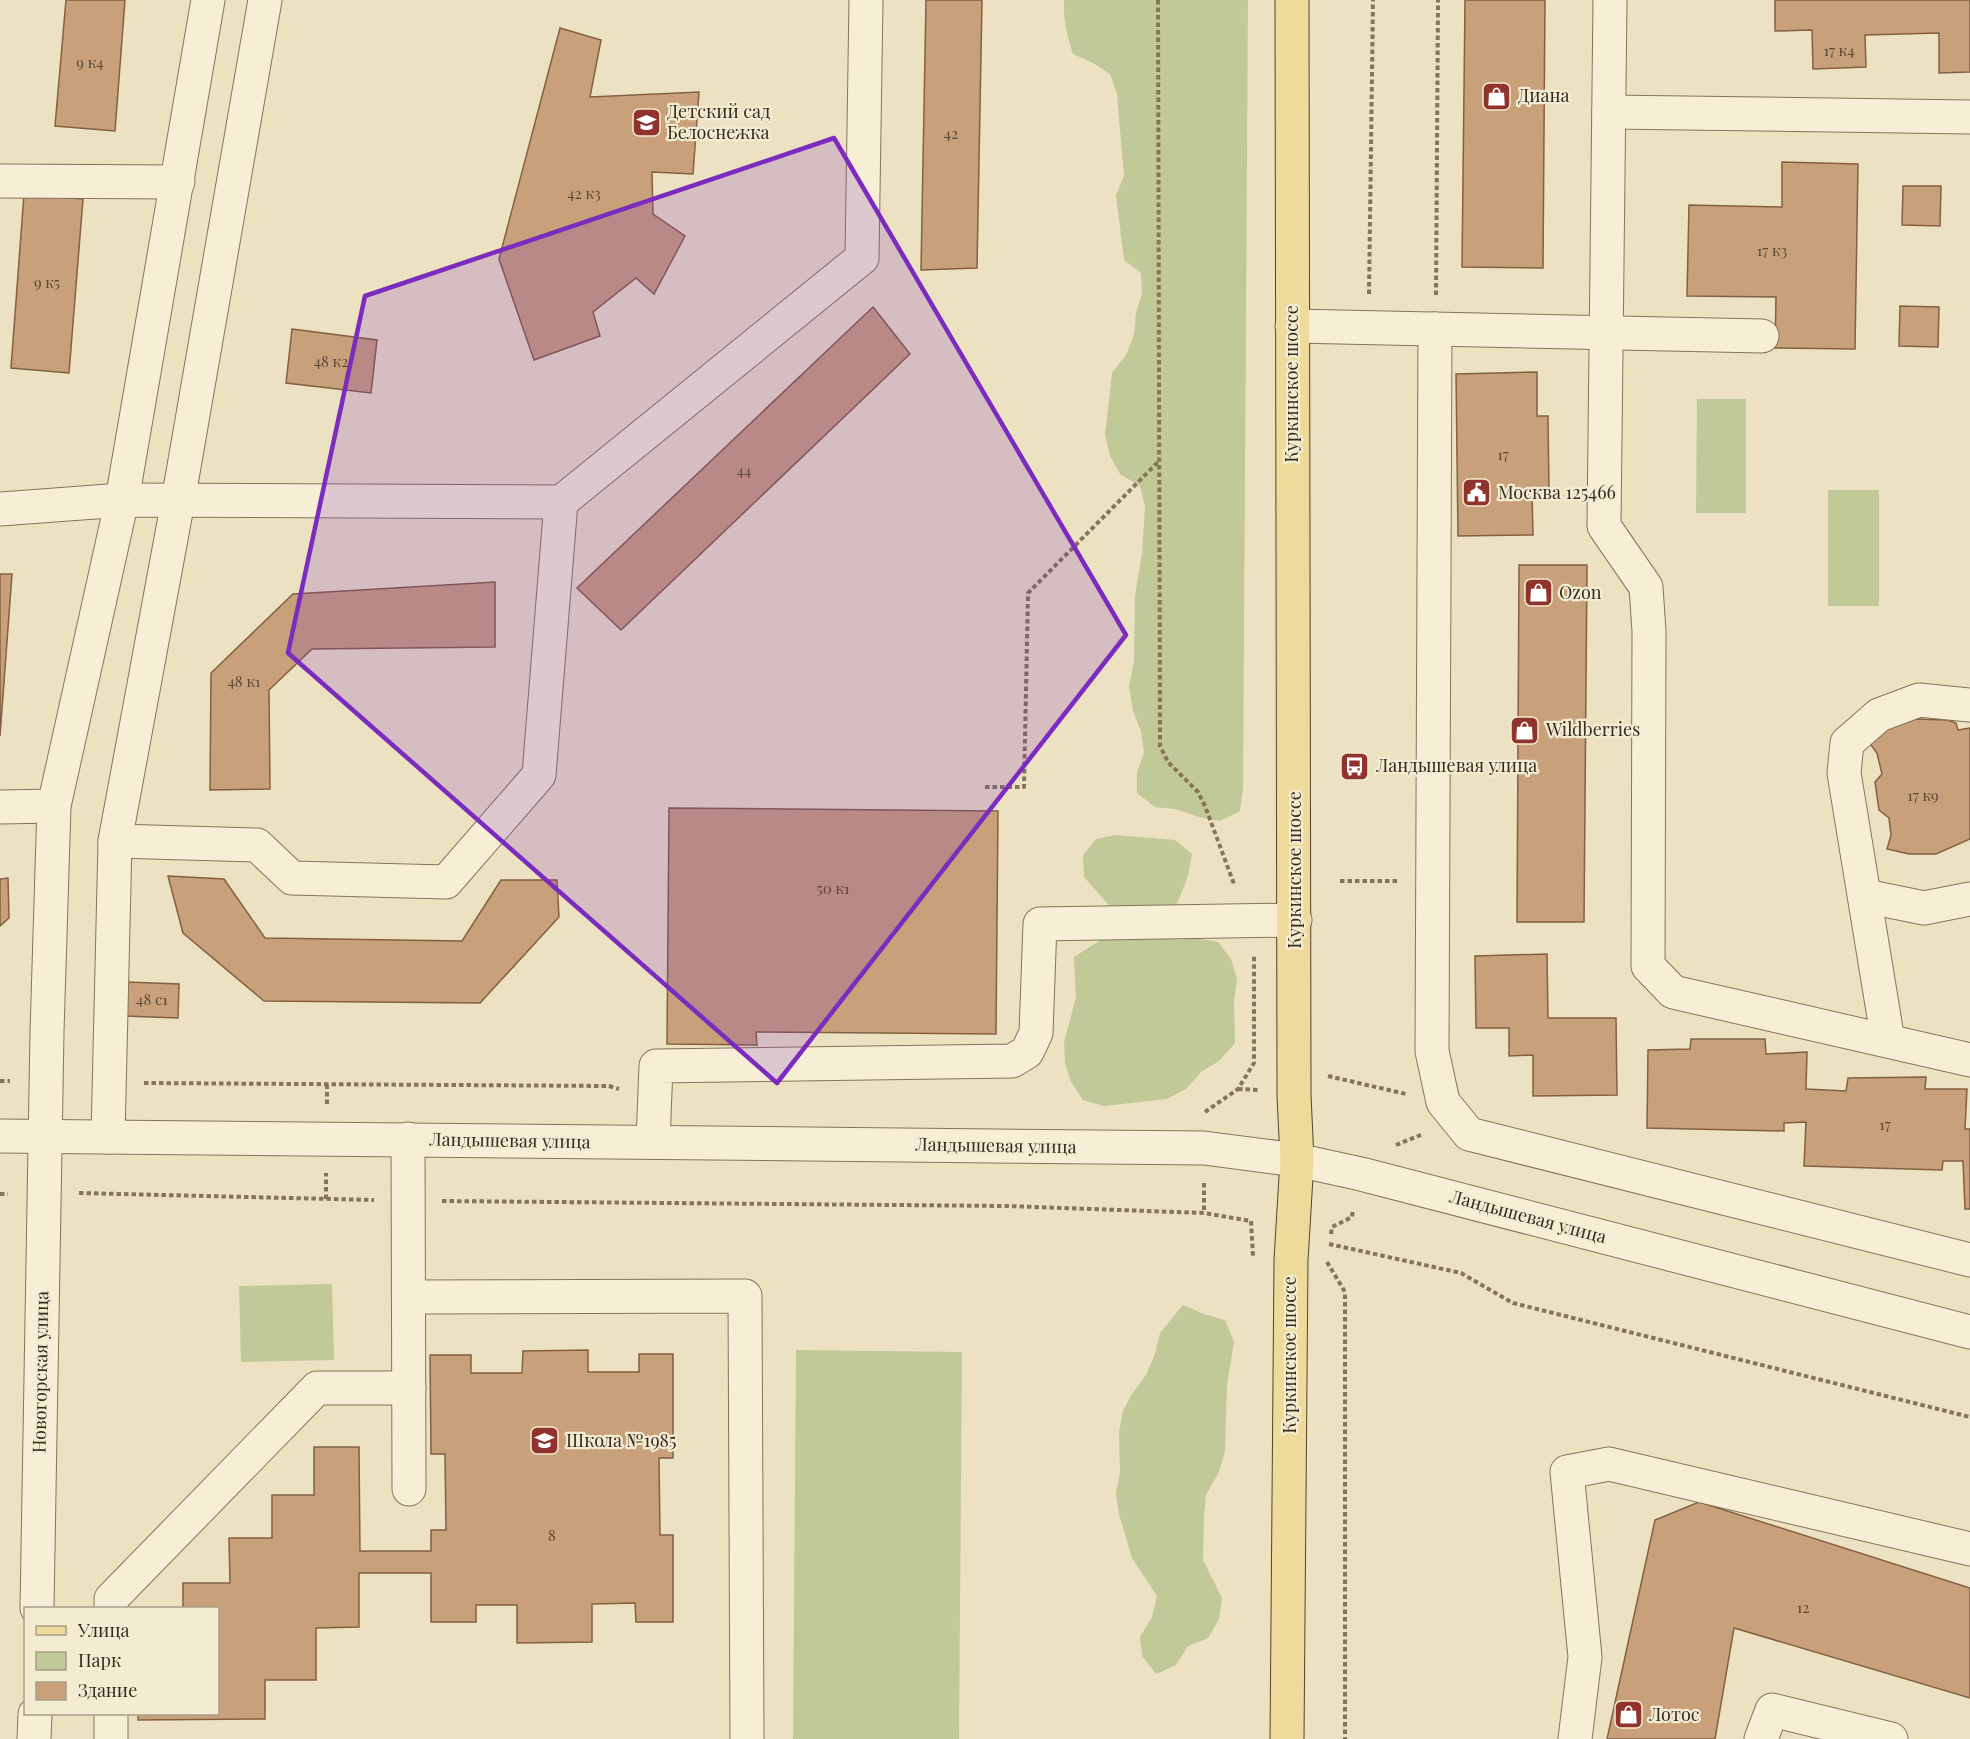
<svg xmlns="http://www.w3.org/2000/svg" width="1970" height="1739" viewBox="0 0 1970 1739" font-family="'Playfair Display',serif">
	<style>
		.green { fill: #c0c997 }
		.building { fill: #c8a07a; stroke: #836041; stroke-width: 1.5 }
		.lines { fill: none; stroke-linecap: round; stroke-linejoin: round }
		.minor-casing { stroke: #85745a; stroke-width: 35 }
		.major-casing { stroke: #52422e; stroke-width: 35 }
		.path { stroke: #85745a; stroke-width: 4; stroke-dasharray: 4.5 3; stroke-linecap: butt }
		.minor { stroke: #f7efd5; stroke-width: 33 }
		.major { stroke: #eeda9b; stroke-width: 33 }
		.marked { fill: #7b2cbf; fill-opacity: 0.2; stroke: #7b2cbf; stroke-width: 4.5; stroke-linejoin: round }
		.labels { text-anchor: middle; stroke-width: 4.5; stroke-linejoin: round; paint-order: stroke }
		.number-label { font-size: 15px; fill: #5a4835 }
		.poi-label { font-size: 18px; fill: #352b1e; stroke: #f3ecd1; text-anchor: start }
		.street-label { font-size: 18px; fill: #352b1e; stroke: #f3ecd1 }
	</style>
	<rect width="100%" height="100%" fill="#ece2c2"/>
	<g class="green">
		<path d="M 1064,0 L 1248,0 L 1243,788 L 1240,811 L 1220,821 L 1199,817 L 1175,809 L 1155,807 L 1137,793 L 1137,772 L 1144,753 L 1141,731 L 1133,711 L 1129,686 L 1134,662 L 1135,596 L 1142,553 L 1145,507 L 1140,486 L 1120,474 L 1110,456 L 1105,435 L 1112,373 L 1126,355 L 1134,335 L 1136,313 L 1142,293 L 1141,273 L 1124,260 L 1116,195 L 1124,176 L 1117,94 L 1110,74 L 1093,63 L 1073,54 C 1067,36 1063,19 1064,0 Z"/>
		<path d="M 1697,399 L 1746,399 L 1746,513 L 1696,513 Z"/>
		<rect x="1828" y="490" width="51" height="116"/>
		<path d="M 1116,835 L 1175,840 L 1192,854 L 1188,876 L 1171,919 L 1175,940 L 1196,938 L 1218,942 L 1231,959 L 1237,979 L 1234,1001 L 1235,1043 L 1219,1061 L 1201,1072 L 1186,1089 L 1167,1099 L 1104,1106 L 1083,1100 L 1071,1082 L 1065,1063 L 1064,1042 L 1076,998 L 1074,957 L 1112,933 L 1115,912 L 1084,877 L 1083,855 L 1096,839 Z"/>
		<path d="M 332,1284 L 334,1360 L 241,1362 L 239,1286 Z"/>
		<path d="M 1183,1305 L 1204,1314 L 1225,1320 L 1234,1342 L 1227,1384 L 1225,1451 L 1219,1472 L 1206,1495 L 1204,1517 L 1203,1560 L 1222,1598 L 1219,1619 L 1208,1638 L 1188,1646 L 1176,1665 L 1156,1674 L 1142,1656 L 1140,1637 L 1152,1617 L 1157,1596 L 1132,1558 L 1119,1514 L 1116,1493 L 1120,1472 L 1119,1432 L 1123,1411 L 1132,1394 L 1146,1375 L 1155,1354 L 1160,1333 Z"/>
		<path d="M 796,1350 L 962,1352 L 959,1739 L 793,1739 Z"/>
	</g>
	<g class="building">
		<path d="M 66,0 L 125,0 L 115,131 L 55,126 Z"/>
		<path d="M 926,0 L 982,0 L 977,268 L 921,270 Z"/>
		<path d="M 1465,0 L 1545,0 L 1543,268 L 1462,267 Z"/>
		<path d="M 1775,0 L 1970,0 L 1970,72 L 1939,73 L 1939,33 L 1865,35 L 1866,67 L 1813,69 L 1812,30 L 1775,31 Z"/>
		<path d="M 560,28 L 601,40 L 590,97 L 699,92 L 693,174 L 652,172 L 653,214 L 685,236 L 654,294 L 636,278 L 593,312 L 600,336 L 534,360 L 499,259 Z"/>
		<path d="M 1782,162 L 1858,164 L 1855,349 L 1775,348 L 1776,297 L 1687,296 L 1689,205 L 1782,207 Z"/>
		<path d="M 1903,186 L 1941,186 L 1940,226 L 1902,225 Z"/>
		<path d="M 24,194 L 83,199 L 69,373 L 11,368 Z"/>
		<path d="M 1900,306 L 1939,307 L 1938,347 L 1899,346 Z"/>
		<path d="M 873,307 L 910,354 L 621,630 L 577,588 Z"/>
		<path d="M 292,329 L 377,340 L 371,393 L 286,383 Z"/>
		<path d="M 1537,372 L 1537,416 L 1548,416 L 1549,494 L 1532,494 L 1533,535 L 1458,536 L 1456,374 Z"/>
		<path d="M 1519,565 L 1587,565 L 1584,922 L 1517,922 Z"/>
		<path d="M 0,574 L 12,574 L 0,736 Z"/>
		<path d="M 495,582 L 495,647 L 312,649 L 269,690 L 270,789 L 210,790 L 211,673 L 293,594 Z"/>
		<path d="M 1913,719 L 1948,720 L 1956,723 L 1958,730 L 1970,728 L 1970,839 L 1936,854 L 1909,854 L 1887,849 L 1891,835 L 1889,818 L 1879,810 L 1875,782 L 1882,774 L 1877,753 L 1868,741 L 1889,727 Z"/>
		<path d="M 669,808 L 998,811 L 996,1034 L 756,1032 L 757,1045 L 667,1044 Z"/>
		<path d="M 168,876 L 224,879 L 265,938 L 462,941 L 501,880 L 557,880 L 559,917 L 480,1003 L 264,1001 L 183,933 Z"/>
		<path d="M 8,878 L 9,918 L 0,926 L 0,879 Z"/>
		<path d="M 1547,954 L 1548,1018 L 1616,1018 L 1617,1095 L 1533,1096 L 1533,1055 L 1509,1056 L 1509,1028 L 1476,1028 L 1475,956 Z"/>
		<path d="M 126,982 L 179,984 L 178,1018 L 125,1016 Z"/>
		<path d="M 1691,1039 L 1765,1039 L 1766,1054 L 1807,1052 L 1806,1089 L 1846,1091 L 1848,1078 L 1926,1077 L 1925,1089 L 1967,1089 L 1965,1129 L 1970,1129 L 1970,1209 L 1965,1209 L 1963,1161 L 1943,1161 L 1942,1170 L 1804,1166 L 1806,1122 L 1784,1123 L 1784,1131 L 1647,1128 L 1648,1050 L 1690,1049 Z"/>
		<path d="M 588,1350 L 588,1372 L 639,1372 L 639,1354 L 673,1354 L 673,1458 L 659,1458 L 660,1535 L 673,1535 L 673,1622 L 636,1622 L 635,1603 L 592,1604 L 592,1642 L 517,1643 L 517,1605 L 476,1605 L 476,1622 L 431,1622 L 431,1573 L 359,1573 L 359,1627 L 316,1628 L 316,1680 L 265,1680 L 265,1719 L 138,1720 L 138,1714 L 218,1714 L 218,1608 L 183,1608 L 183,1583 L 230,1583 L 229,1538 L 272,1538 L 272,1495 L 314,1495 L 314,1447 L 359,1447 L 360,1551 L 431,1551 L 431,1530 L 446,1530 L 445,1454 L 431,1454 L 430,1355 L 471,1355 L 471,1373 L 522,1373 L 523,1351 Z"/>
		<path d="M 1699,1502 L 1970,1588 L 1970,1698 L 1734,1628 L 1715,1739 L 1607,1739 L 1655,1520 Z"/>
	</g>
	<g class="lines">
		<defs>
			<g id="minor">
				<path d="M 1610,0 L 1604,526 L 1646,587 L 1649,631 L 1648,966 L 1673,992 L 1970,1060"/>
				<path d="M 1609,112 L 1970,117"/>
				<path d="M 0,181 L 178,182"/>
				<path d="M 1292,326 L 1762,336"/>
				<path d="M 1435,329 L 1432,1051 L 1443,1102 L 1469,1134 L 1970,1260"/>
				<path d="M 0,509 L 122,500 L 561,502"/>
				<path d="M 0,807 L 54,806"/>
				<path d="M 115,841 L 257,845 L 292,878 L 446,882 L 539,775 L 561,502 L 862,258 L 866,0"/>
				<path d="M 1865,896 L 1924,908 L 1970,899"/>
				<path d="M 1888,1041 L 1844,773 L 1847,743 L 1879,715 L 1919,700 L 1970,705"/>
				<path d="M 0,1136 L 1204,1148 L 1297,1160 L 1361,1174 L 1970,1332"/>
				<path d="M 108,1137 L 115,841 L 178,501 L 265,0"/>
				<path d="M 408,1139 L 409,1489"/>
				<path d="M 653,1142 L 656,1066 L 1012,1061 L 1027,1052 L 1036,1033 L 1040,924 L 1295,920"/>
				<path d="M 409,1297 L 745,1296 L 747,1739"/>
				<path d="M 37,1608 L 47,1032 L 54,806 L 122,500 L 208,0"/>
				<path d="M 111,1608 L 111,1599 L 317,1388 L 409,1388"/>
				<path d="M 111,1714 L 111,1739"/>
				<path d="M 34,1739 L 35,1714"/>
				<path d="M 1575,1739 L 1585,1657 L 1567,1472 L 1609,1464 L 1970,1549"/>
				<path d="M 1761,1739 L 1772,1710 L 1891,1739"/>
			</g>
			<path id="major" d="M 1287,1739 L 1291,1260 L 1297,1160 L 1294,1095 L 1292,0"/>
		</defs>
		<use href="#minor" class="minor-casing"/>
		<use href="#major" class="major-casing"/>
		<g class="path">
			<path d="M 1158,0 L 1160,746 L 1168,762 L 1198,792 L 1205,806 L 1234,884"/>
			<path d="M 1369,294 L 1373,0"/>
			<path d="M 1436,295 L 1438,0"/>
			<path d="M 985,787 L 1024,787 L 1028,593 L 1158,462"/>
			<path d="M 1340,881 L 1399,881"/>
			<path d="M 1328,1076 L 1406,1094"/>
			<path d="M 0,1081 L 10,1081"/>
			<path d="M 144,1083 L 609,1086 L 619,1089"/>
			<path d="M 1238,1089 L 1259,1090"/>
			<path d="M 327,1104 L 327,1085"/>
			<path d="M 1205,1112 L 1238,1089 L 1254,1063 L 1254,956"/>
			<path d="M 1396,1145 L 1423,1134"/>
			<path d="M 1204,1183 L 1204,1213"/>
			<path d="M 79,1193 L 374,1200"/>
			<path d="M 0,1194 L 8,1194"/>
			<path d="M 326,1199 L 326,1173"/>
			<path d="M 442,1201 L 1007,1206 L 1204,1213 L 1251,1221 L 1253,1256"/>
			<path d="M 1331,1234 L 1332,1227 L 1352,1217 L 1353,1209"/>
			<path d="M 1329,1244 L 1461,1273 L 1513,1303 L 1970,1417"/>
			<path d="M 1327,1262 L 1345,1292 L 1345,1739"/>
		</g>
		<use href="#minor" class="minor"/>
		<use href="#major" class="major"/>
	</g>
	<path class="marked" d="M 834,138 L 1126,635 L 777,1083 L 288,653 L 365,296 Z"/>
	<defs>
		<symbol id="shop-square" viewBox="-11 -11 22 22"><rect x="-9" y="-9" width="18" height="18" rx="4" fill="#91332d" stroke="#f3ecd1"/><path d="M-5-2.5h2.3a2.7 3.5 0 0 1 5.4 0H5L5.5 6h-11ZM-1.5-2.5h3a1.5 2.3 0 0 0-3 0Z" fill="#fff"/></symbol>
		<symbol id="school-square" viewBox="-11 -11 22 22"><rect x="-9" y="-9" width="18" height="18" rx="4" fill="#91332d" stroke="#f3ecd1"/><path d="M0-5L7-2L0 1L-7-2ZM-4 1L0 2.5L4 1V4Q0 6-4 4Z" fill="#fff"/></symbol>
		<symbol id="civic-square" viewBox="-11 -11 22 22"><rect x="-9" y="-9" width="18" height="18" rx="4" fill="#91332d" stroke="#f3ecd1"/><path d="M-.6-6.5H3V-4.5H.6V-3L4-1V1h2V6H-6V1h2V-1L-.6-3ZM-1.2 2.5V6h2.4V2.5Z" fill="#fff"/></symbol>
		<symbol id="bus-square" viewBox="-11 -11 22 22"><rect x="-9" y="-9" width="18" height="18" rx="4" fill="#91332d" stroke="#f3ecd1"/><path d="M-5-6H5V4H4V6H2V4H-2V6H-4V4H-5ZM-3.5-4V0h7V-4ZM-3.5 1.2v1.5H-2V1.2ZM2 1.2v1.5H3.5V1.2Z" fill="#fff"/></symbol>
	</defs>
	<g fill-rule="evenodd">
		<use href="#shop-square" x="1480" y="80" width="33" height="33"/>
		<use href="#school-square" x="630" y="106" width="33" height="33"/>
		<use href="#civic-square" x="1460" y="476" width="33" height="33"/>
		<use href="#shop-square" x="1522" y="576" width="33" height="33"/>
		<use href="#shop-square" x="1508" y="714" width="33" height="33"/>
		<use href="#bus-square" x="1338" y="750" width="33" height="33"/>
		<use href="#school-square" x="528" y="1424" width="33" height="33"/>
		<use href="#shop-square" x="1612" y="1698" width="33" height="33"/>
	</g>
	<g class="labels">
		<g class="number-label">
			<text x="1839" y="56">17 к4</text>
			<text x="90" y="68">9 к4</text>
			<text x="951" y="139">42</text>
			<text x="584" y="199">42 к3</text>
			<text x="1772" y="256">17 к3</text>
			<text x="47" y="288">9 к5</text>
			<text x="331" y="367">48 к2</text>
			<text x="1503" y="460">17</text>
			<text x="744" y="476">44</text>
			<text x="244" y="687">48 к1</text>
			<text x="1923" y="801">17 к9</text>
			<text x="833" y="894">50 к1</text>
			<text x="152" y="1005">48 с1</text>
			<text x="1885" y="1130">17</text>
			<text x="552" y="1541">8</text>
			<text x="1803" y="1613">12</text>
		</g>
		<g class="poi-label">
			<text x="1518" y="102">Диана</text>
			<text x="667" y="118">Детский сад<tspan x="667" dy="21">Белоснежка</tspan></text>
			<text x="1498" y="499">Москва 125466</text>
			<text x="1559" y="599">Ozon</text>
			<text x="1546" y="736">Wildberries</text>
			<text x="1376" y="772">Ландышевая улица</text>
			<text x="566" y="1447">Школа №1985</text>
			<text x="1649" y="1721">Лотос</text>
		</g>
		<g class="street-label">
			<text transform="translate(1292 384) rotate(-90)" y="6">Куркинское шоссе</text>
			<text transform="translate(1295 870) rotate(-90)" y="6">Куркинское шоссе</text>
			<text transform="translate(510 1141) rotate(1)" y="6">Ландышевая улица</text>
			<text transform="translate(996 1146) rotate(1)" y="6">Ландышевая улица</text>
			<text transform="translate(1528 1217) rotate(15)" y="6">Ландышевая улица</text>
			<text transform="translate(1290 1355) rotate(-90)" y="6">Куркинское шоссе</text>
			<text transform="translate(41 1372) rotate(-89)" y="6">Новогорская улица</text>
		</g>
	</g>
	<rect x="24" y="1607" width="195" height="108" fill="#f3ecd1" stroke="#a79f89" stroke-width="1.5"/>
	<rect x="36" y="1626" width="30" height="9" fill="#eeda9b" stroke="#a79f89" stroke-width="1.5"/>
	<text x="78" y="1637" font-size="18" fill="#352b1e">Улица</text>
	<rect x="36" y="1652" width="30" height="18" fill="#c0c997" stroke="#a79f89" stroke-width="1.5"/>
	<text x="78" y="1667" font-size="18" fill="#352b1e">Парк</text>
	<rect x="36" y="1682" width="30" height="18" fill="#c8a07a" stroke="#a79f89" stroke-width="1.5"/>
	<text x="78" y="1697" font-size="18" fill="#352b1e">Здание</text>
</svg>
